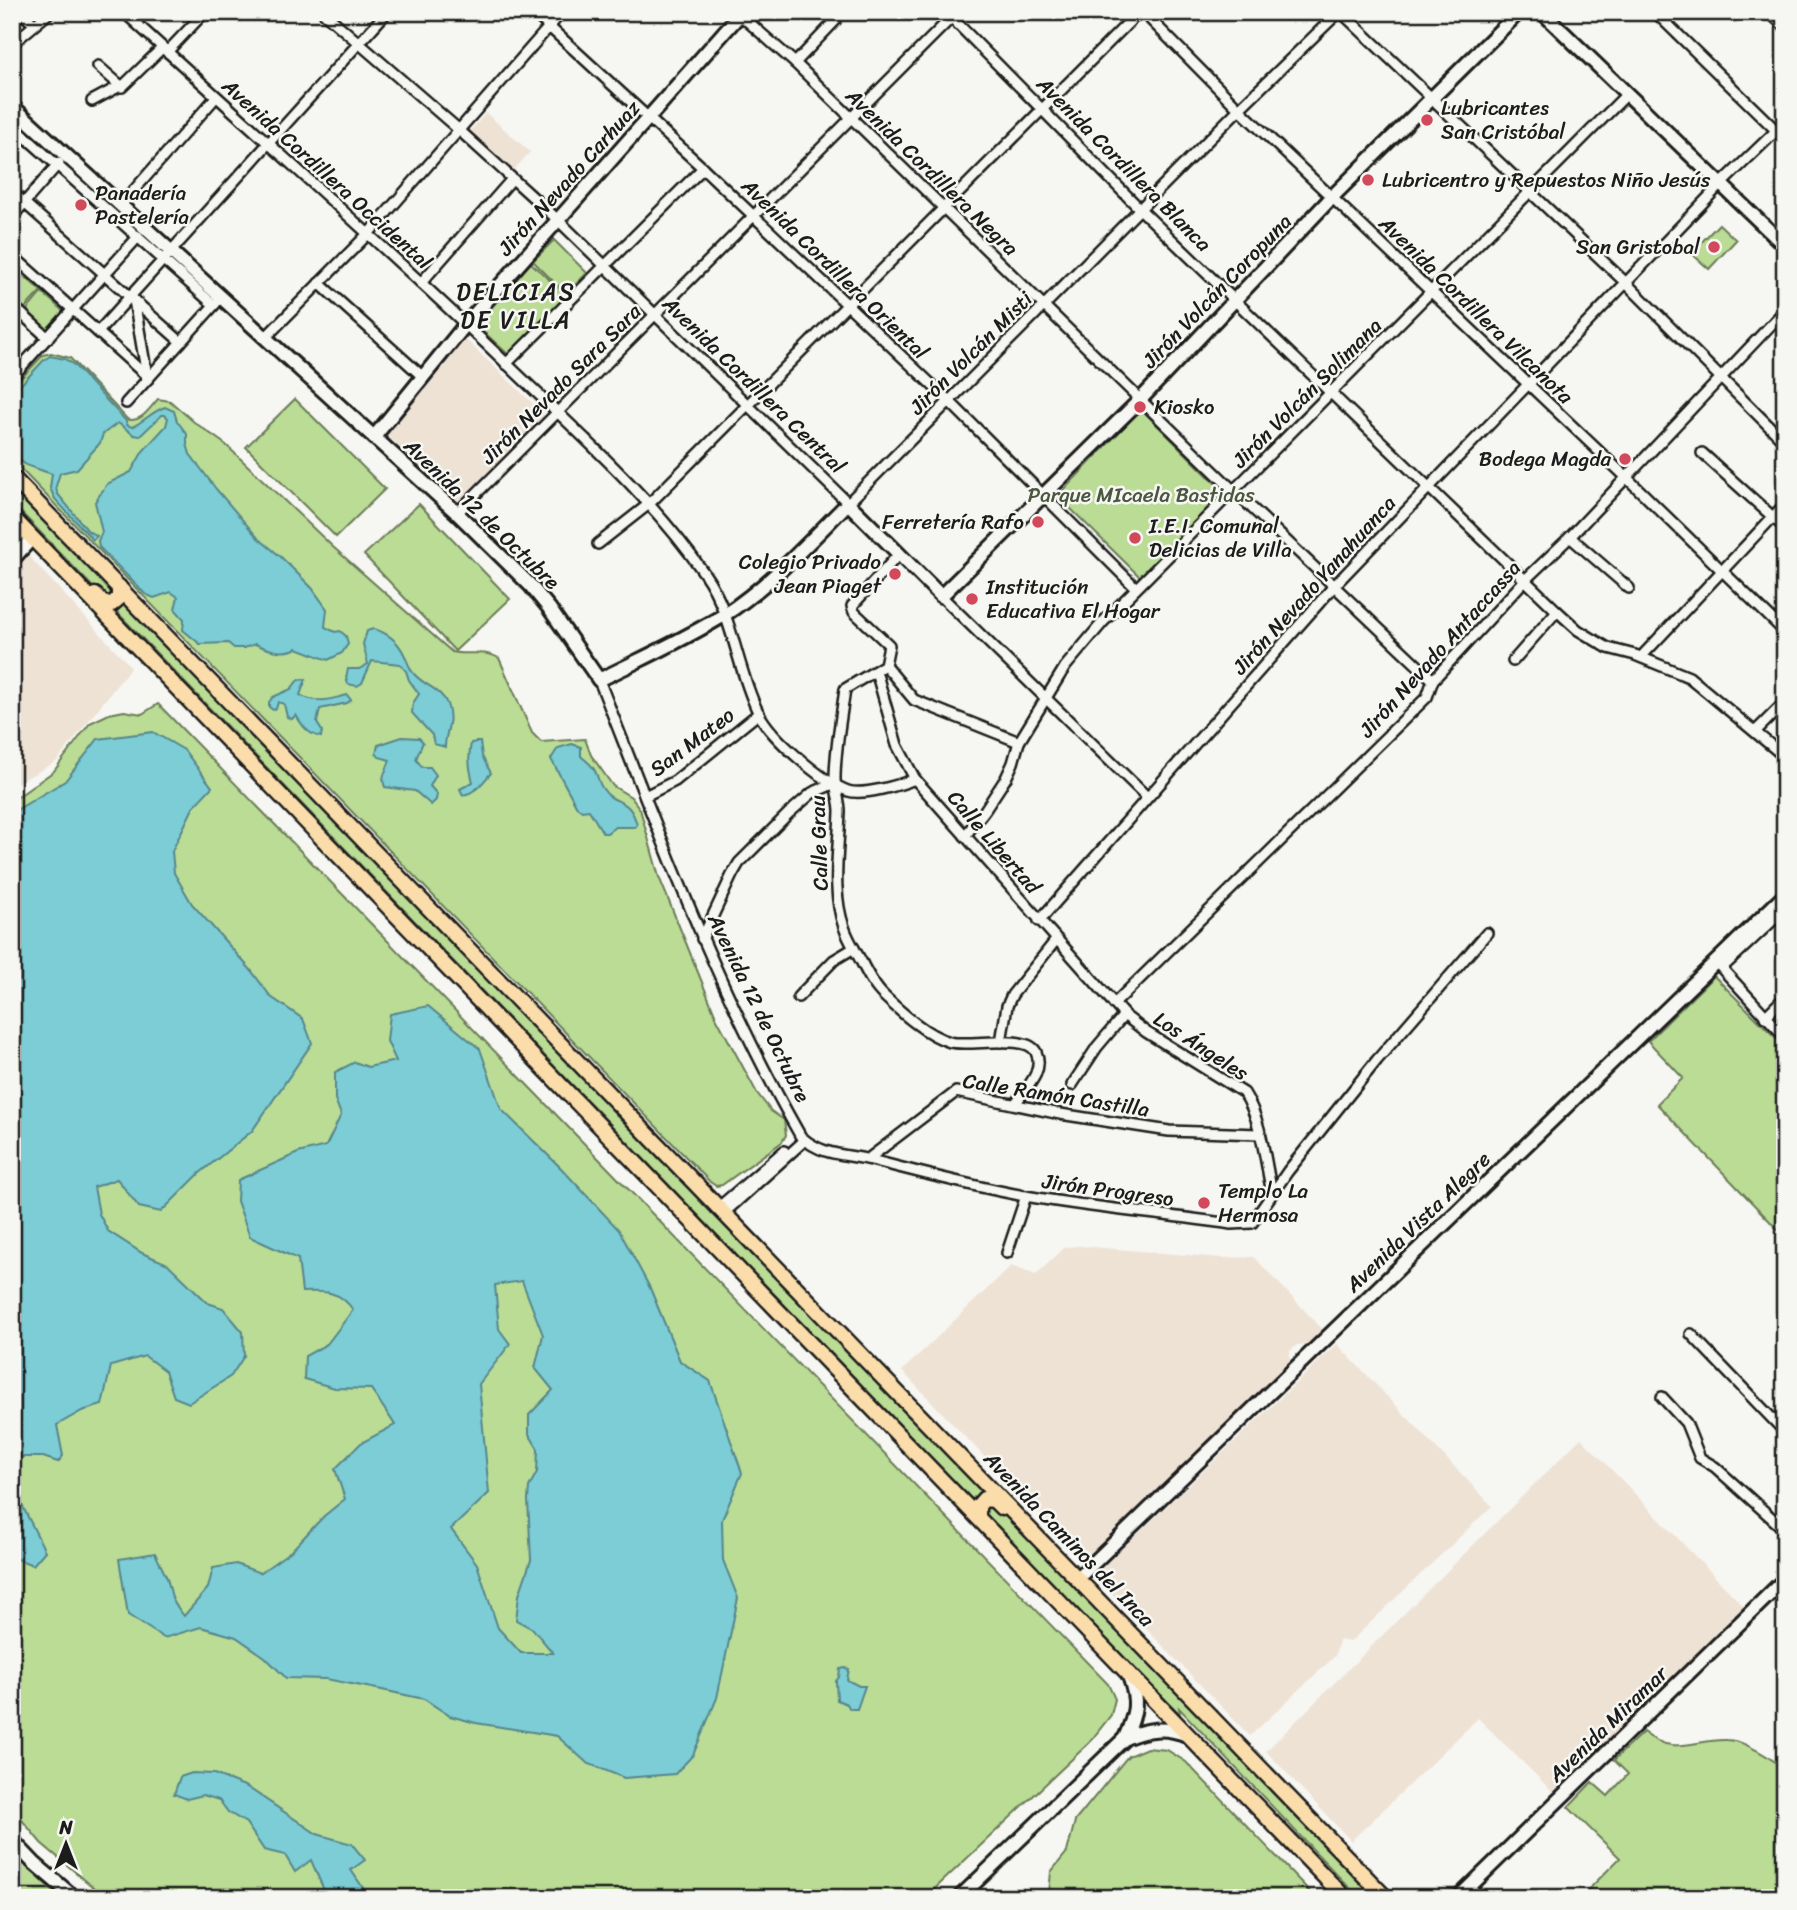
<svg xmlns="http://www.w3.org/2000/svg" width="1797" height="1910" viewBox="0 0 1797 1910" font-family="Sriracha,sans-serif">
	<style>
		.built { fill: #eee2d4 }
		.green { fill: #badc95; stroke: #6b7c58; stroke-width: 2 }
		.water { fill: #7ccdd5; stroke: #56868b; stroke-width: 2; fill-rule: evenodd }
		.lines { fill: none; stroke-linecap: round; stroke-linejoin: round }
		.street-casing { stroke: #1c1c1c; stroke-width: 14 }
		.secondary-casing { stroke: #1c1c1c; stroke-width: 18 }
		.primary-casing { stroke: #1c1c1c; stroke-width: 19 }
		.street { stroke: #f6f6f2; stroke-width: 9 }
		.secondary { stroke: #f6f6f2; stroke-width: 12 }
		.primary { stroke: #fbddab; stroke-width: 14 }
		.poi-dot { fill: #d1495b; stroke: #f6f6f2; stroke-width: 2.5 }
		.labels { text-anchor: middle; stroke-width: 5; stroke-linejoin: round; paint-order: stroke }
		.poi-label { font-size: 21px; fill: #1c1c1c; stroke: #f6f6f2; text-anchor: start }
		.street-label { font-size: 21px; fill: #1c1c1c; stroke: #f6f6f2 }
		.park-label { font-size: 21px; fill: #4b5640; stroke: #f6f6f2 }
		.quarter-label { font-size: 24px; letter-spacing: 2px; fill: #1c1c1c; stroke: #f6f6f2 }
	</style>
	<rect width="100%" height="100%" fill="#f6f6f2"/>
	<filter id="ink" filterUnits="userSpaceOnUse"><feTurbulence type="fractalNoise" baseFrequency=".0143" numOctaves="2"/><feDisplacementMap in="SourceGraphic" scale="14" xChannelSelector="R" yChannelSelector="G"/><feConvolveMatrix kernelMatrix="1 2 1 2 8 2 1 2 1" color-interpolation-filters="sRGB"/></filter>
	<g filter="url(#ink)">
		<g class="built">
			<path d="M 486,113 L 530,152 L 514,170 L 470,131 Z"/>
			<path d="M 462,340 L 466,340 L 543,413 L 543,418 L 457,502 L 435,480 L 435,476 L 428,470 L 424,471 L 386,434 Z"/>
			<path d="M 12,538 L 131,667 L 57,761 L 12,786 Z"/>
			<path d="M 1080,1246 L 1222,1258 L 1254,1257 L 1323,1330 L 1310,1344 L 1297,1345 L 1290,1351 L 1289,1364 L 1098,1550 L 1086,1554 L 1074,1550 L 902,1371 L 1011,1266 L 1036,1275 L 1065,1247 Z"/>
			<path d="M 1337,1344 L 1492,1506 L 1350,1642 L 1339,1640 L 1335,1656 L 1250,1736 L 1094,1575 Z"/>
			<path d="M 1581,1438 L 1746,1609 L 1553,1792 L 1478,1718 L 1351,1841 L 1266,1751 Z"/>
		</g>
		<g class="green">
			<path d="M 1719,224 L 1736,240 L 1709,269 L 1691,253 Z"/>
			<path d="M 554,240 L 587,273 L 566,294 L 533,261 Z"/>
			<path d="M 530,262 L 567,296 L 510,356 L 474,323 Z"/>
			<path d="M 12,265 L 41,291 L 24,309 L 12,298 Z"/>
			<path d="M 42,292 L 65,313 L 48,331 L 26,311 Z"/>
			<path d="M 51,353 L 70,358 L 127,419 C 140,424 149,409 158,399 L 170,401 L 194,422 L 225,444 L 333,547 L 452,652 C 468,656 483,649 499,658 L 532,733 L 541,742 L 585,739 L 591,755 L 613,786 L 631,797 L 640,809 L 659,877 L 717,1019 L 757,1093 L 771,1111 L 784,1120 L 786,1135 L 782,1142 L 722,1185 L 716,1186 L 710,1182 L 12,460 L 12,388 L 43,355 Z"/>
			<path d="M 295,399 L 385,489 L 336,537 L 246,447 Z"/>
			<path d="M 1141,409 L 1226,494 L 1141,578 L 1067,505 L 1056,498 Z"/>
			<path d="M 12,488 L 1382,1898 L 1359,1898 L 1179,1708 L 1180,1714 L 1138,1672 L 12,503 Z"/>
			<path d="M 419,504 L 510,599 L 455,651 L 364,555 Z"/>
			<path d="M 158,704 L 1108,1684 L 1115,1699 L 1111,1715 L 1089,1743 L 925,1898 L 106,1898 L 41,1843 L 12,1808 L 12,801 L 54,771 L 90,723 L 109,714 L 124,711 L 142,714 Z"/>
			<path d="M 1714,976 L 1785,1047 L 1785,1237 L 1657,1104 L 1683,1078 L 1648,1041 Z"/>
			<path d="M 1643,1732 C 1674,1757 1693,1739 1727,1740 C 1744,1740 1773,1759 1785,1770 L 1785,1898 L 1580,1898 L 1620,1858 L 1568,1807 L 1592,1782 L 1608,1796 L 1628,1774 L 1614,1760 Z"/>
			<path d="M 1147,1748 L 1167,1750 L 1186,1762 L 1316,1898 L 1041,1898 L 1049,1893 L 1051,1872 L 1067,1852 L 1075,1821 L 1128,1756 Z"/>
			<path d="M 12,1849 L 23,1862 L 60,1898 L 12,1898 Z"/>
		</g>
		<g class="water">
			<path d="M 50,356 L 65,359 L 74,365 L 126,421 L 127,425 L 132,427 C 143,422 153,411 165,407 L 174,411 L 177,421 L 187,434 L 187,444 L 190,454 L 216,489 L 258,538 L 280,556 L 312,588 L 327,609 L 325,627 L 335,632 L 340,631 L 346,636 L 348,644 L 342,653 L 328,660 L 297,648 C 284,655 269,650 255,644 L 244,648 L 234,648 L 228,643 L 200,644 L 183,630 L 184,619 L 175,609 L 178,597 L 171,592 L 154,598 L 145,594 L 99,547 L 98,541 L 102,532 L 95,502 L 107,484 L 131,472 L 143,451 L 166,426 L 168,418 L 165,415 L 162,415 L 140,436 L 134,435 L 118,423 L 103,434 L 100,443 L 77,469 L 60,473 L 56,486 L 57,493 L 88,531 L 97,536 L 93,540 L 55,499 L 50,488 L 52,474 L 26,465 L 12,454 L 12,394 L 44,360 Z"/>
			<path d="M 373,629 C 390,633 401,644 407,661 C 409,666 411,671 415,675 C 425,686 441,689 447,704 C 454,721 445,732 445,747 L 434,744 L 432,735 L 412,713 L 413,703 L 419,694 L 409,680 L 406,671 L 400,664 L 372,661 L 362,683 L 357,686 L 348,684 L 346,678 L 348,669 L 359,669 L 368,664 L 363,644 L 367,631 Z"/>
			<path d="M 306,679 L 300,695 C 316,704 329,700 347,695 L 351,700 L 347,703 L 320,709 L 317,723 L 322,731 L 321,737 C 308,735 301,724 296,715 L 292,719 L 287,717 L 284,704 L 278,702 L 276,709 L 273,710 L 269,707 L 269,702 L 273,697 L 291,689 L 298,680 Z"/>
			<path d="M 153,732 L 184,750 L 212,787 L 194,806 L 172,851 L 174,873 L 192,904 L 250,969 L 271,997 L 303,1019 L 312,1043 L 252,1131 L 200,1173 L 161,1212 L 139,1207 L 117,1179 L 94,1187 L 99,1214 L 108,1231 L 142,1253 L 168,1264 L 208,1303 L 223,1308 L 243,1332 L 244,1356 L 231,1376 L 189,1403 L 174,1397 L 165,1371 L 145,1356 L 111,1366 L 102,1405 L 82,1411 L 57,1425 L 63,1456 L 58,1462 L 43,1457 L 12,1457 L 12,815 L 18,809 L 65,781 L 98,739 Z"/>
			<path d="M 402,737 L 419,738 L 423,742 L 416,759 L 422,767 L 430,767 L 436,775 L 430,786 L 437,794 L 436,800 L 431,805 L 415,791 L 385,787 C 380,775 387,771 390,760 L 379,757 L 376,753 L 378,745 Z"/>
			<path d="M 476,742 L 480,742 L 482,756 L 491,773 C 483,782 477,792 463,795 L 460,789 L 473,782 C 469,767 468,758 471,743 Z"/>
			<path d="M 572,744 L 581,747 L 581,756 C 585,760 591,764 593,768 C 598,774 598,783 603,789 C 615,807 629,795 637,825 L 635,827 L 615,827 L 607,833 L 603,833 L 589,810 L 582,811 L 577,807 L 551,759 L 558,748 Z"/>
			<path d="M 428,1006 L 480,1049 L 501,1109 L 562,1169 L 619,1230 L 650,1288 L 680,1361 L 710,1381 L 742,1473 L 722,1520 L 723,1560 L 738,1598 L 717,1698 L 693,1755 L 675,1774 L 624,1778 L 587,1763 L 557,1736 L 476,1723 L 450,1716 L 424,1699 L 382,1690 L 326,1679 L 286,1678 L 265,1657 L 236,1637 L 201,1627 L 164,1638 L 128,1615 L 119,1559 L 155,1553 L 167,1578 L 173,1601 L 184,1616 L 208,1588 L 213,1568 L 236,1564 L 260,1573 L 291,1551 L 324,1516 L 345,1499 L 335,1469 L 361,1443 L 395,1425 L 371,1389 L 335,1388 L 304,1379 L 305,1356 L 327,1344 L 353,1310 C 340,1290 323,1291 302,1292 L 298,1259 L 250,1237 L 237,1201 L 238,1180 L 298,1153 L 326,1146 L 341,1115 L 335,1099 L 335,1072 L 355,1062 L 368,1067 L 396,1061 L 387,1041 L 390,1014 ZM 522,1281 L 543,1335 L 535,1368 L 553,1390 L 529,1415 L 529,1434 L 538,1449 L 537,1472 L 529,1487 L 528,1500 L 531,1560 L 519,1595 L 516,1620 L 533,1629 L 553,1653 L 521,1653 L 498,1628 L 477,1564 L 451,1529 L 489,1493 L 479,1384 L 510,1344 L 499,1329 L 495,1285 Z"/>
			<path d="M 12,1485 L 45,1551 L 33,1565 L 12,1557 Z"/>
			<path d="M 845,1668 L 849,1669 L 847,1680 L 859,1686 L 865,1686 L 857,1709 L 850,1709 L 847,1704 L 837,1700 L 836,1681 L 839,1677 L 840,1669 Z"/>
			<path d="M 192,1773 L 214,1774 L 247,1787 L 317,1834 L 352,1844 L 365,1860 L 351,1870 L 367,1894 L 360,1898 L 325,1898 L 323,1888 L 311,1860 L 295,1872 L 285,1855 L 264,1850 L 246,1823 L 228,1812 L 219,1800 L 203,1795 L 187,1799 L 174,1794 L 180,1777 Z"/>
		</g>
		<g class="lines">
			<defs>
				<g id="street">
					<path d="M 21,12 L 34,24"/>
					<path d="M 124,12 C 251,129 382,243 506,363 C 575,430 649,494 704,573 C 733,614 736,667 758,712 C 770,737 822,782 848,791 C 863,796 900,785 915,779"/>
					<path d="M 323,12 L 458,129 L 558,220 L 848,503 L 1239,109 L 1339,12"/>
					<path d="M 533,12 L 703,168 L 949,401 L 1136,588"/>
					<path d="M 737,12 L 795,63 L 1234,491 L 1433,680"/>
					<path d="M 946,12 L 1140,209 L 1557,611 L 1578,630 L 1608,648 L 1635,655 L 1689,677 L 1785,757"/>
					<path d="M 1143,12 L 1239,109 L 1626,477 L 1785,632"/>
					<path d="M 1341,12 L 1626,283 L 1785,442"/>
					<path d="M 1655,12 L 1785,139"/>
					<path d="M 1769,12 L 1785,27"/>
					<path d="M 12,44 L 50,12"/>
					<path d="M 167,52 L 205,12"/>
					<path d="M 795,63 L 836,20"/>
					<path d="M 98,66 L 122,87 L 162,48"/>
					<path d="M 92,101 L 120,86"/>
					<path d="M 12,125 L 214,305"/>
					<path d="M 12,192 L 181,342"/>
					<path d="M 121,205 L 216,97"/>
					<path d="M 12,217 L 59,163"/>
					<path d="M 12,255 L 149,378"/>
					<path d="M 319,283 L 423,377"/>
					<path d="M 421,283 L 512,179"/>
					<path d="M 134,300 L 147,376"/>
					<path d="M 12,305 L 48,338"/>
					<path d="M 98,332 L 387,12"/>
					<path d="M 266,337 L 368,234 L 562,12"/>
					<path d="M 506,364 L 703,168"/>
					<path d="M 12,377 L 138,237"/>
					<path d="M 126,403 L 216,303"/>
					<path d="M 1702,453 L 1785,528"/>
					<path d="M 457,513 L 957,12"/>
					<path d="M 1570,537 L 1629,588"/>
					<path d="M 598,544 L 649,504 L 1139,12"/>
					<path d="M 899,554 L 852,606 L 854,612 L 889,645 L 885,665 L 845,689 C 841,719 835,749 835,779 C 835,790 840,800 840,811 C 839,849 831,890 844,927 C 848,939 855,950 861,961 C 867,973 874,987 884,996 C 902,1013 926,1035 950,1042 C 970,1047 1027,1033 1036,1052 C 1045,1072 1025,1089 1015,1104"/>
					<path d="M 941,596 L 1147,797"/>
					<path d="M 1641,657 L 1785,504"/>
					<path d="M 1513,661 L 1557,611"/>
					<path d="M 885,665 L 914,700 L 1019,742"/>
					<path d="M 876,671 L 897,745 L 915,779 L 1124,1015 L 1146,1032 L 1244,1093 C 1262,1121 1265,1161 1272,1193"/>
					<path d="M 599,680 C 661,837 717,990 801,1137 C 826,1158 846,1153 875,1161 C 925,1174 975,1187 1025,1196 C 1093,1208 1162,1214 1231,1224 L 1252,1223 L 1288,1171 L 1377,1060 L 1487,933"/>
					<path d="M 1756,731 L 1785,702"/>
					<path d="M 645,796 L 675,781 L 759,713"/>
					<path d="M 965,836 L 985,810 L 1006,778 L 1013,763 L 1019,742 L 1065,667 L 1103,622 L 1627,94"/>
					<path d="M 1039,921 L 1334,586 L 1721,184 L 1776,131"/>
					<path d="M 702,939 L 732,875 L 739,863 L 789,813 L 812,793 L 835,783"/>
					<path d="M 1715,961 L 1785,1037"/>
					<path d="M 1722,968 L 1785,909"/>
					<path d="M 798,997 L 834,960 L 854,948"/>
					<path d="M 1114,1004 L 1427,697 L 1433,680 L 1525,580 L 1570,537 L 1785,310"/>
					<path d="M 1765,1017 L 1785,997"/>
					<path d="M 1001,1042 L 1007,1006 L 1012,995 L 1056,940"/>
					<path d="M 1072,1085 L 1097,1047 L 1124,1015"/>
					<path d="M 868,1159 L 956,1092 L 1060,1114 L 1169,1131 L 1259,1134"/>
					<path d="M 719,1207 L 784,1151"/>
					<path d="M 724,1213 L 805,1140"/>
					<path d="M 1007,1253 L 1026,1196"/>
					<path d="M 1691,1334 L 1785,1432"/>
					<path d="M 1662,1397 L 1686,1423 L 1700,1458 L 1715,1467 L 1785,1530"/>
				</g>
				<g id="secondary">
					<path d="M 1542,12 L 1785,246"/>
					<path d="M 12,106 L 457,513 L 530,585 L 549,608 L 599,680 C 641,659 684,640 724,615 C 769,586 810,541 848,503 L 941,596 L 1141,399 L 1333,196 L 1519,12"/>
					<path d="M 374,437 L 466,324 L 742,12"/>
					<path d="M 12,540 L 23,528"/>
					<path d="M 12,560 L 32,538"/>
					<path d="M 1078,1578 L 1785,895"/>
					<path d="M 1125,1738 C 1136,1713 1139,1702 1129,1676"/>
					<path d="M 12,1840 L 34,1863 L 75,1898"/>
					<path d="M 959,1898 L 1125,1738 C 1147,1729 1164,1726 1187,1735"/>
					<path d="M 1458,1898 L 1785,1579"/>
				</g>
				<g id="primary">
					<path d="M 12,477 L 1386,1898"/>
					<path d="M 12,517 L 1345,1898"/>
					<path d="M 95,595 L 103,603 L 112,604 L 119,598 L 119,587"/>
					<path d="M 978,1517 L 978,1506 L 984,1499 L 994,1500 L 1002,1508"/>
				</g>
			</defs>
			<use href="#street" class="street-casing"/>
			<use href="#secondary" class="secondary-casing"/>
			<use href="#primary" class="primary-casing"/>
			<use href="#street" class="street"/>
			<use href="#secondary" class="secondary"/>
			<use href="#primary" class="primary"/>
		</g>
	</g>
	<g class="poi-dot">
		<circle cx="1427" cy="120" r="7"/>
		<circle cx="1368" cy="180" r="7"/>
		<circle cx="81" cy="205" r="7"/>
		<circle cx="1714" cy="247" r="7"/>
		<circle cx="1140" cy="407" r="7"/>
		<circle cx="1625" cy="459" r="7"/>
		<circle cx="1038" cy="522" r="7"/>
		<circle cx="1135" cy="538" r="7"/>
		<circle cx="895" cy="574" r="7"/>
		<circle cx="972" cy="599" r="7"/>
		<circle cx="1204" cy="1203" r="7"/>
	</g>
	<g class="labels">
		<g class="poi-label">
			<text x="1441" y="115">Lubricantes<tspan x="1441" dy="24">San Cristóbal</tspan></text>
			<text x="1382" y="187">Lubricentro y Repuestos Niño Jesús</text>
			<text x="95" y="200">Panadería<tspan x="95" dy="24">Pastelería</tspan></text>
			<text x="1700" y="254" text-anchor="end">San Gristobal</text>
			<text x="1154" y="414">Kiosko</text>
			<text x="1611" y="466" text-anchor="end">Bodega Magda</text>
			<text x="1024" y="529" text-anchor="end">Ferretería Rafo</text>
			<text x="1149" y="533">I.E.I. Comunal<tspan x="1149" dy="24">Delicias de Villa</tspan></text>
			<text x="881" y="569" text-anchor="end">Colegio Privado<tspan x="881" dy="24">Jean Piaget</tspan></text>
			<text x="986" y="594">Institución<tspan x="986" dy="24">Educativa El Hogar</tspan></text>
			<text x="1218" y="1198">Templo La<tspan x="1218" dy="24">Hermosa</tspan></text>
		</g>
		<g class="street-label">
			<text transform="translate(1124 164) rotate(45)" y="7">Avenida Cordillera Blanca</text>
			<text transform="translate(932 172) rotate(44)" y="7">Avenida Cordillera Negra</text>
			<text transform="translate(327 174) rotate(42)" y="7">Avenida Cordillera Occidental</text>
			<text transform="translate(569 178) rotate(-48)" y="7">Jirón Nevado Carhuaz</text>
			<text transform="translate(835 269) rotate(44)" y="7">Avenida Cordillera Oriental</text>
			<text transform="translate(1217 291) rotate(-46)" y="7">Jirón Volcán Coropuna</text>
			<text transform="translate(1476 310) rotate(44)" y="7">Avenida Cordillera Vilcanota</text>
			<text transform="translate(971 353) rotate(-45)" y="7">Jirón Volcán Misti</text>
			<text transform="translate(561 384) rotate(-45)" y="7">Jirón Nevado Sara Sara</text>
			<text transform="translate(754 385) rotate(44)" y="7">Avenida Cordillera Central</text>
			<text transform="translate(1307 393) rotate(-45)" y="7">Jirón Volcán Solimana</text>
			<text transform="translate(482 514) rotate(44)" y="7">Avenida 12 de Octubre</text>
			<text transform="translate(1314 585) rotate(-48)" y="7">Jirón Nevado Yanahuanca</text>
			<text transform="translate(1440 649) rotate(-48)" y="7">Jirón Nevado Antaccassa</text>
			<text transform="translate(692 742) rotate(-37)" y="7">San Mateo</text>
			<text transform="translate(994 842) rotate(49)" y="7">Calle Libertad</text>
			<text transform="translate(819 843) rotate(-92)" y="7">Calle Grau</text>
			<text transform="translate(759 1008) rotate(64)" y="7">Avenida 12 de Octubre</text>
			<text transform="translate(1201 1046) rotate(33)" y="7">Los Ángeles</text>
			<text transform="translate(1056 1095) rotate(9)" y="7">Calle Ramón Castilla</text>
			<text transform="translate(1108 1190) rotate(8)" y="7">Jirón Progreso</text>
			<text transform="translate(1418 1222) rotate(-44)" y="7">Avenida Vista Alegre</text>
			<text transform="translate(1069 1539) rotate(46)" y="7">Avenida Caminos del Inca</text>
			<text transform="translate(1608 1724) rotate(-44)" y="7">Avenida Miramar</text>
		</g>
		<g class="park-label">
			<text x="1141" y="502">Parque MIcaela Bastidas</text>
		</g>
		<g class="quarter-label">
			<text x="516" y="300">DELICIAS<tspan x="516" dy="28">DE VILLA</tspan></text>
		</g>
	</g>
	<rect width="1797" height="1910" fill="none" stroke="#f6f6f2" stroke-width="42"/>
	<rect x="21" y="21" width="1755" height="1868" fill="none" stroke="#1c1c1c" stroke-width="2.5" filter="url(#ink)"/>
	<g transform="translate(66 1844)" stroke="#f6f6f2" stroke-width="5" paint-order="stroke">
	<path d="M0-5L12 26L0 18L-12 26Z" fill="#1c1c1c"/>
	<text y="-10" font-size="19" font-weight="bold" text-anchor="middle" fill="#1c1c1c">N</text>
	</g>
</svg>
